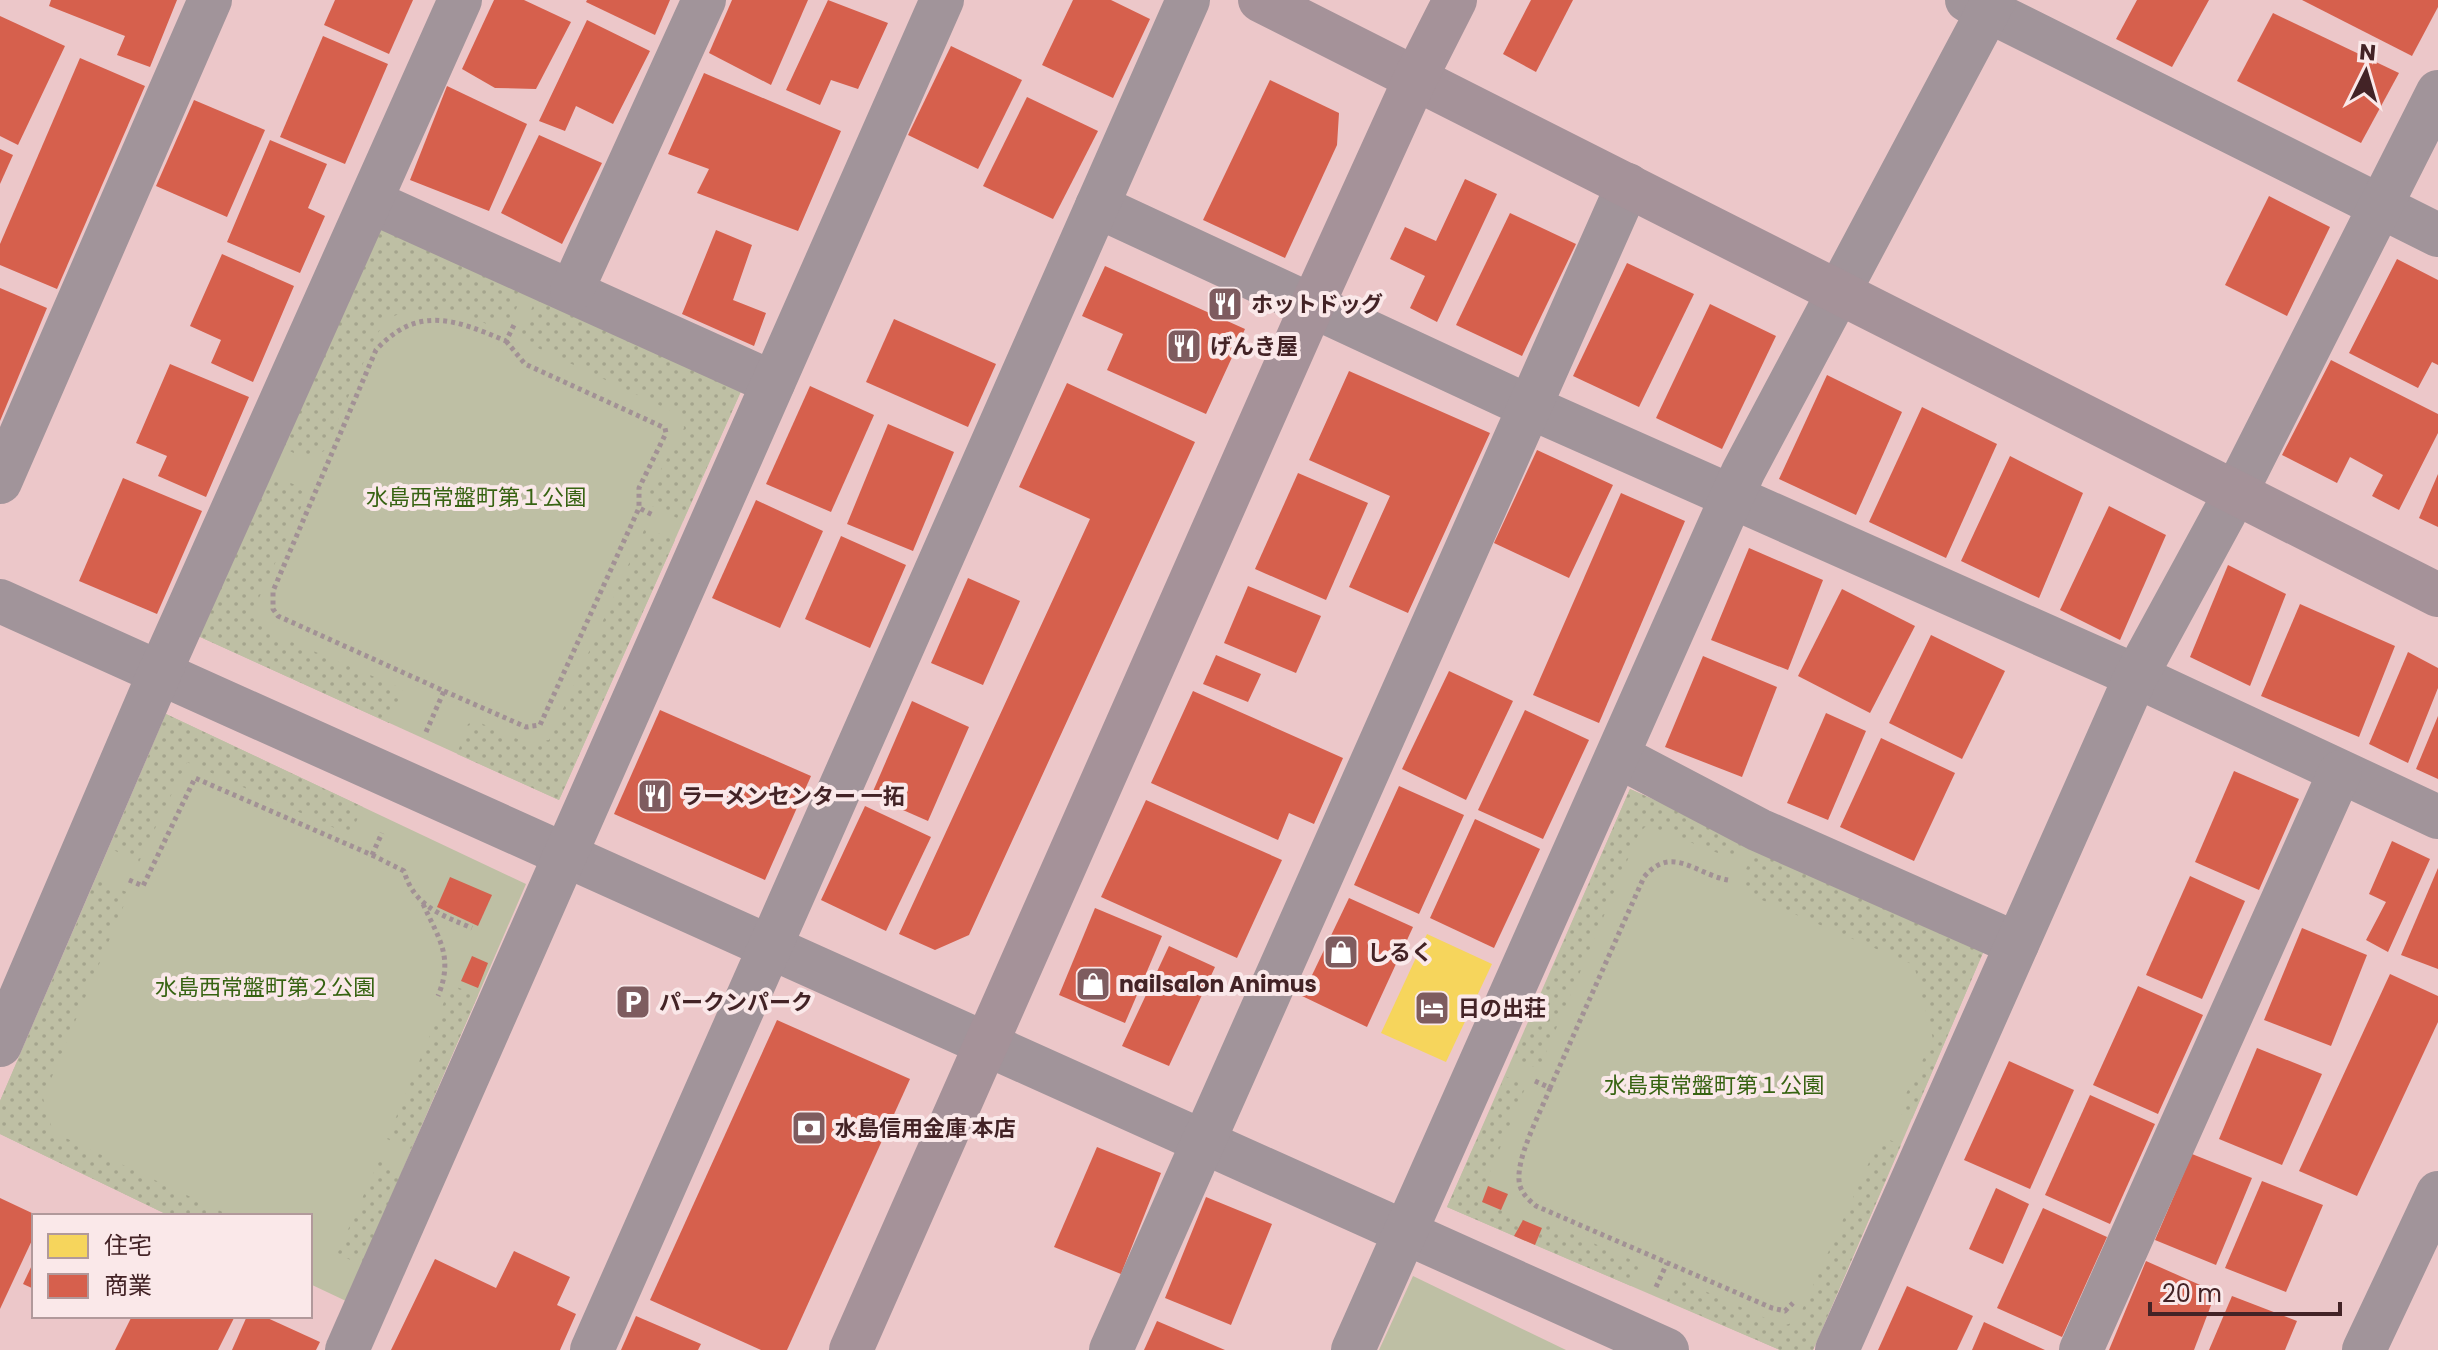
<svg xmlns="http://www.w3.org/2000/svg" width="2438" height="1350" viewBox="0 0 2438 1350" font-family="Poppins,'Noto Sans JP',sans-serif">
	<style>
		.green { fill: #bebfa4 }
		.garden { fill: url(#garden-dots) }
		.homes { fill: #f6d55c }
		.shops { fill: #d6604d }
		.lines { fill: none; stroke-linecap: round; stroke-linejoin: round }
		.path { stroke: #a29195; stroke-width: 5; stroke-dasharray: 4 4; stroke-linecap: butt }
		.street { stroke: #a1949a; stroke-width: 44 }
		.secondary { stroke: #a59299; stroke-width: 44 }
		.labels { text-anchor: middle; stroke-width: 8; stroke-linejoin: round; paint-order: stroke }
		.poi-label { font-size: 22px; font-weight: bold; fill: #432326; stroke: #fae8e9; text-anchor: start }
		.park-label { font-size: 22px; fill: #376312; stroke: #fae8e9 }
	</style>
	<defs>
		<pattern id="garden-dots" width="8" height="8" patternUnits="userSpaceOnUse" patternTransform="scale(2)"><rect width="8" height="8" fill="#bebfa4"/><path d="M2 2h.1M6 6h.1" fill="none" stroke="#a4a48d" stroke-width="1.8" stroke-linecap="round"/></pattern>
	</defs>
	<rect width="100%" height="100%" fill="#ecc7c9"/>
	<g class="green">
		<path d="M 378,224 L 742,389 L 559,800 L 198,636 Z"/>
		<path d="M 166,714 L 526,884 L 346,1301 L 310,1284 L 310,1216 L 170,1216 L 0,1134 L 0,1101 Z"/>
		<path d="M 1630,789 L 1985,948 L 1813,1350 L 1780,1350 L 1447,1207 Z"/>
		<path d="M 1413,1276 L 1566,1350 L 1379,1350 Z"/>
	</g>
	<g class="garden">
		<path d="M 378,224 L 525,291 L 512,317 L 489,325 L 454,310 L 405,311 L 388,319 L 375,337 L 324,451 C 305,462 298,455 280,446 Z"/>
		<path d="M 537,297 L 742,389 L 683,521 L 650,505 L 649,491 L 684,428 L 682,416 L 525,342 L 521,332 Z"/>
		<path d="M 268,474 L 298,486 L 305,495 L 304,501 L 258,600 L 255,618 L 266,631 L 403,689 L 389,723 L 198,636 Z"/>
		<path d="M 645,528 L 675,540 L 559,800 L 457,754 L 468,724 L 476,721 L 527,743 L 549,740 Z"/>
		<path d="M 166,714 L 363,807 L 350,835 L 187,762 L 139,862 L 109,848 Z"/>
		<path d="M 1630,789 L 1744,840 L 1733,859 L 1654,828 L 1645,827 L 1639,833 L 1539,1069 L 1513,1058 Z"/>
		<path d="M 1757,846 L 1985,948 L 1912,1119 L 1897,1112 L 1933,1039 L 1914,965 L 1743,892 L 1743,875 Z"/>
		<path d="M 96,879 L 129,893 L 43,1098 L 53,1132 L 231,1216 L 170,1216 L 0,1134 L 0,1101 Z"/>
		<path d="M 451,985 L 478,995 L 411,1149 L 387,1139 Z"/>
		<path d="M 1505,1076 L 1526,1086 L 1482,1191 L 1482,1202 L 1523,1220 L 1514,1236 L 1447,1207 Z"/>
		<path d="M 1881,1136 L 1901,1145 L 1813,1350 L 1780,1350 L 1667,1301 L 1678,1279 L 1783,1326 L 1797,1321 Z"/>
		<path d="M 379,1161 L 403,1169 L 362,1265 L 337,1254 Z"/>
		<path d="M 1545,1222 L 1641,1264 L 1631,1286 L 1535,1245 Z"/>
	</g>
	<path class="homes" d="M 1427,934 L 1492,964 L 1446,1062 L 1381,1033 Z"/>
	<g class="shops">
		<path d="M 51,0 L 177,0 L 150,67 L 117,55 L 125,36 L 49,6 Z"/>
		<path d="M 335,0 L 413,0 L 389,54 L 324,25 Z"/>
		<path d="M 494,0 L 524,0 L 571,22 L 536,89 L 495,88 L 462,69 Z"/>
		<path d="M 587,0 L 670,0 L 655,35 L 586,2 Z"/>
		<path d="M 732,0 L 808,0 L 771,85 L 709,53 Z"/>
		<path d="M 828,0 L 888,23 L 858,89 L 831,80 L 820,105 L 786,90 Z"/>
		<path d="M 1073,0 L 1111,0 L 1150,19 L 1113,98 L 1042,65 Z"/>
		<path d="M 1531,0 L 1573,0 L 1536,72 L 1503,54 Z"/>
		<path d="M 2137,0 L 2209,0 L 2172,67 L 2116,39 Z"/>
		<path d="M 2302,0 L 2438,0 L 2438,7 L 2412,56 Z"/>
		<path d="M 2273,13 L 2399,73 L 2361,143 L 2237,81 Z"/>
		<path d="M 0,16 L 65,46 L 18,145 L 0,136 Z"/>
		<path d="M 587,20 L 650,51 L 613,124 L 576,106 L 565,131 L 539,121 Z"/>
		<path d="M 323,36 L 388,64 L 345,164 L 280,137 Z"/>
		<path d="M 951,46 L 1022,80 L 978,169 L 908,135 Z"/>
		<path d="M 80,58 L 145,86 L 57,289 L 0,265 L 0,244 Z"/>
		<path d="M 704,73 L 841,131 L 798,231 L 697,193 L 709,169 L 668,154 Z"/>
		<path d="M 1270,80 L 1339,113 L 1337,145 L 1285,258 L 1203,220 Z"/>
		<path d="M 447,86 L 527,124 L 489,211 L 410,180 Z"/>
		<path d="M 1027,97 L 1098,131 L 1053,219 L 983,186 Z"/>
		<path d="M 194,100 L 265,130 L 227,217 L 156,186 Z"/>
		<path d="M 539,135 L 602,163 L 562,244 L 501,213 Z"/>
		<path d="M 270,140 L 327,164 L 308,208 L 325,216 L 300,273 L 227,242 Z"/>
		<path d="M 0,149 L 13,155 L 0,184 Z"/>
		<path d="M 1465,179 L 1497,194 L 1437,322 L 1410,308 L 1425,276 L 1390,259 L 1405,227 L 1436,241 Z"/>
		<path d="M 2269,196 L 2330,227 L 2287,316 L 2225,285 Z"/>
		<path d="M 1510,213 L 1576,244 L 1522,356 L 1456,325 Z"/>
		<path d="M 716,230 L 752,245 L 733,300 L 766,313 L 754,346 L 682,314 Z"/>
		<path d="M 222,254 L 294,286 L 253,382 L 211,363 L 221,340 L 190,326 Z"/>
		<path d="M 2397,259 L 2438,280 L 2438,365 L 2432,362 L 2418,388 L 2349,353 Z"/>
		<path d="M 1627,263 L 1694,294 L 1639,407 L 1573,376 Z"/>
		<path d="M 1105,266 L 1245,329 L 1206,414 L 1107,370 L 1123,334 L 1082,316 Z"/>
		<path d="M 0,288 L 47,308 L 0,421 Z"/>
		<path d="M 1710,304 L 1776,336 L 1722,449 L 1656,418 Z"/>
		<path d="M 894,319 L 996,364 L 968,427 L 866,382 Z"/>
		<path d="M 2331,360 L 2438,414 L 2438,433 L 2399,510 L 2372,496 L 2383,475 L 2350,457 L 2337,483 L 2282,455 Z"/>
		<path d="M 170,364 L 249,397 L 206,497 L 158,476 L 167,456 L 136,443 Z"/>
		<path d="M 1349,371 L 1490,433 L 1408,613 L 1349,587 L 1390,496 L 1309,460 Z"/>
		<path d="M 1827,375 L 1902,412 L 1856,515 L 1779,479 Z"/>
		<path d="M 1067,383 L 1195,442 L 969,935 L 935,950 L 899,934 L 1090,519 L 1019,487 Z"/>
		<path d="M 810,386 L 874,415 L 831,512 L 766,484 Z"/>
		<path d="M 1922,407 L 1997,444 L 1946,558 L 1869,522 Z"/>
		<path d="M 888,424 L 954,452 L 913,551 L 847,524 Z"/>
		<path d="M 1537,450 L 1613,485 L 1569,578 L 1494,543 Z"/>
		<path d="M 2010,456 L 2083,493 L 2039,598 L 1961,561 Z"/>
		<path d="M 1298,473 L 1368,503 L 1326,600 L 1255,569 Z"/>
		<path d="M 2438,474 L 2438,527 L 2419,518 Z"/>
		<path d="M 123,478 L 202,511 L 157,614 L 79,581 Z"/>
		<path d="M 1621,493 L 1685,521 L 1599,723 L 1533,695 Z"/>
		<path d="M 756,500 L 823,531 L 780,628 L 712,598 Z"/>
		<path d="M 2109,506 L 2166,535 L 2120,640 L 2060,610 Z"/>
		<path d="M 841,536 L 906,565 L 870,648 L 805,619 Z"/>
		<path d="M 1749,548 L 1823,580 L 1788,670 L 1711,640 Z"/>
		<path d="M 2228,565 L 2286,594 L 2250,686 L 2190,657 Z"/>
		<path d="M 968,578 L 1020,601 L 983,685 L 931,663 Z"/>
		<path d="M 1248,586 L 1321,616 L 1296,673 L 1224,643 Z"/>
		<path d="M 1842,589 L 1915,626 L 1870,713 L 1798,676 Z"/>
		<path d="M 2300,604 L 2395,646 L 2359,737 L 2261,696 Z"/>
		<path d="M 1931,635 L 2005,671 L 1962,759 L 1889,723 Z"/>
		<path d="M 2408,652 L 2438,668 L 2438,688 L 2408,763 L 2369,744 Z"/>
		<path d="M 1216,655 L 1261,674 L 1248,702 L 1203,684 Z"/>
		<path d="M 1703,656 L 1777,687 L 1742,777 L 1665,747 Z"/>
		<path d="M 1449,671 L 1513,701 L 1466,800 L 1402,769 Z"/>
		<path d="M 1193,691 L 1343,758 L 1314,824 L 1289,813 L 1278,840 L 1151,783 Z"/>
		<path d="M 912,701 L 969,727 L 928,821 L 871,796 Z"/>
		<path d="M 660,710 L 811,776 L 765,880 L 614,814 Z"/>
		<path d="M 1525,710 L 1589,740 L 1543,839 L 1478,810 Z"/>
		<path d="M 1826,713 L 1866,731 L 1828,820 L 1787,803 Z"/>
		<path d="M 2438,716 L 2438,779 L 2416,769 Z"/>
		<path d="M 1881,738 L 1955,773 L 1914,861 L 1840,827 Z"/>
		<path d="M 2234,771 L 2299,799 L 2259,890 L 2195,862 Z"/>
		<path d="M 1399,786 L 1464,815 L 1419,914 L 1354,885 Z"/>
		<path d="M 1146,800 L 1282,860 L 1237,958 L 1101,897 Z"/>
		<path d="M 865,806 L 931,837 L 886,931 L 821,900 Z"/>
		<path d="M 1475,819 L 1540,849 L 1494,948 L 1430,918 Z"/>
		<path d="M 2392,841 L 2430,859 L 2388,952 L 2366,940 L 2386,902 L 2369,894 Z"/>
		<path d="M 2438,868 L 2438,969 L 2401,955 Z"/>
		<path d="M 2190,876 L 2245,901 L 2202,999 L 2146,975 Z"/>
		<path d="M 450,877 L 492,895 L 478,926 L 437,907 Z"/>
		<path d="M 1349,898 L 1413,927 L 1367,1027 L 1302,996 Z"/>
		<path d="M 1095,908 L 1162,936 L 1125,1023 L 1059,995 Z"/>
		<path d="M 2302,928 L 2367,955 L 2331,1046 L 2264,1020 Z"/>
		<path d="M 1169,946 L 1215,967 L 1169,1066 L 1122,1046 Z"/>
		<path d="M 472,956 L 488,963 L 478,988 L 461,981 Z"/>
		<path d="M 2390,974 L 2438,996 L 2438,1022 L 2357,1196 L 2299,1171 Z"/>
		<path d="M 2138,986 L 2203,1015 L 2158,1114 L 2093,1085 Z"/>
		<path d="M 777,1020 L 910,1079 L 787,1350 L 761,1350 L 650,1300 Z"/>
		<path d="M 2257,1048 L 2322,1074 L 2282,1165 L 2219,1139 Z"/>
		<path d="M 2009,1061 L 2074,1090 L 2030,1189 L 1964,1160 Z"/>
		<path d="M 2090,1095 L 2155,1124 L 2110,1224 L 2045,1195 Z"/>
		<path d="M 1097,1147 L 1161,1173 L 1121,1274 L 1054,1247 Z"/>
		<path d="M 2192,1154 L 2252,1178 L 2216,1265 L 2155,1240 Z"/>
		<path d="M 2262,1181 L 2323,1205 L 2286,1292 L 2225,1268 Z"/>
		<path d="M 1488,1186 L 1508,1194 L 1501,1210 L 1482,1202 Z"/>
		<path d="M 1996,1188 L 2029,1204 L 2003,1264 L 1969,1249 Z"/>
		<path d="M 1206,1197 L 1272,1224 L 1231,1325 L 1165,1298 Z"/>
		<path d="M 0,1198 L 34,1214 L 34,1236 L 0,1309 Z"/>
		<path d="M 2043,1208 L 2107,1237 L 2062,1337 L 1997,1308 Z"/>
		<path d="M 1523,1220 L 1542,1228 L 1535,1245 L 1514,1236 Z"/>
		<path d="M 514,1251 L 570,1277 L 557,1305 L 576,1314 L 560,1350 L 391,1350 L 435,1259 L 496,1288 Z"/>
		<path d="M 34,1261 L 34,1289 L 23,1284 Z"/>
		<path d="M 2146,1261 L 2216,1292 L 2194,1350 L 2109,1350 Z"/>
		<path d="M 1907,1286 L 1973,1316 L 1957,1350 L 1878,1350 Z"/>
		<path d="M 2232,1296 L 2297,1321 L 2285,1350 L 2209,1350 Z"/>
		<path d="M 132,1316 L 235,1316 L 218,1350 L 115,1350 Z"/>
		<path d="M 247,1316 L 263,1316 L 320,1342 L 316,1350 L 232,1350 Z"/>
		<path d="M 636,1316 L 701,1344 L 698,1350 L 621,1350 Z"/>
		<path d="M 1157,1321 L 1225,1350 L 1144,1350 Z"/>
		<path d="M 1984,1322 L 2045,1350 L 1972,1350 Z"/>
	</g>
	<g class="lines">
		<g class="path">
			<path d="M 506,341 L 525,364 L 665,428 L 666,433 L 639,488 L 639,508 L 653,515"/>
			<path d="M 444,691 L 526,727 L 540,725 L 639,508"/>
			<path d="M 426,732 L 444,691 L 278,616 L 273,609 L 273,591 L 376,350 C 418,304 456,320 506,341 L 514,325"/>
			<path d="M 372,855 L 404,871 C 414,906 441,915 472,928"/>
			<path d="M 129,880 L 143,886 L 195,778 L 372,855 L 382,833"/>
			<path d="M 423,904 C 439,939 454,957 438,996"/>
			<path d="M 1535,1081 L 1550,1088 L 1644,877 C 1672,844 1695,874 1728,880"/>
			<path d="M 1550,1088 C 1541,1112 1513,1162 1520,1186 C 1523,1195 1530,1201 1536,1206 L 1772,1308 L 1785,1311 L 1793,1303"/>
			<path d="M 1656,1287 L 1667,1263"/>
		</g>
		<g class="street">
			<path d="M 1967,0 L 2438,235"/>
			<path d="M 372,202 L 773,383"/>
			<path d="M 1097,206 L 1530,407 L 2136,676 L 2438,817"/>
			<path d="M 572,290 L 704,0"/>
			<path d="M 0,482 L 210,0"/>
			<path d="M 0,601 L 1667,1350"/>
			<path d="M 1618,756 L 1759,830 L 2017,944"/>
			<path d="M 0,1045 L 160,672 L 460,0"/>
			<path d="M 347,1350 L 942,0"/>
			<path d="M 592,1350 L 1188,0"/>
			<path d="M 1111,1350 L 1628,185"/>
			<path d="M 1353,1350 L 1743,472 L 1994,0"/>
			<path d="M 1837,1350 L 2136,676 L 2235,494 L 2438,92"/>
			<path d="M 2081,1350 L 2340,772"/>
			<path d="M 2364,1350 L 2438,1193"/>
		</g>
		<g class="secondary">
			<path d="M 1260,0 L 2438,595"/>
			<path d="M 851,1350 L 1312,306 L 1416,77 L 1455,0"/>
		</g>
	</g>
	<defs>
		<symbol id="restaurant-square" viewBox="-11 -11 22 22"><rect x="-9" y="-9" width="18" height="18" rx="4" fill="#7e5c5f" stroke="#fae8e9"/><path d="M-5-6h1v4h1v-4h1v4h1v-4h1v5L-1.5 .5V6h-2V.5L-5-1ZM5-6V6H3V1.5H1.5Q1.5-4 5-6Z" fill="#fff"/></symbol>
		<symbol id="shop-square" viewBox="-11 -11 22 22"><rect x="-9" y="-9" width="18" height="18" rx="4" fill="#7e5c5f" stroke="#fae8e9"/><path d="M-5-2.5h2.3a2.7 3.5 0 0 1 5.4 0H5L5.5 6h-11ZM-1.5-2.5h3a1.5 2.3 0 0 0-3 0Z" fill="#fff"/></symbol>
		<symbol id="parking-square" viewBox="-11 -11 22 22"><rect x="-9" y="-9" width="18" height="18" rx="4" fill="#7e5c5f" stroke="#fae8e9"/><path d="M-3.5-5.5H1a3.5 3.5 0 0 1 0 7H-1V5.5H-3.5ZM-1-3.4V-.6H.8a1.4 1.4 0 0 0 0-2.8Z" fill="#fff"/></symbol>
		<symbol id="hotel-square" viewBox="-11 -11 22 22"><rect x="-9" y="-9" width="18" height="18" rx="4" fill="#7e5c5f" stroke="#fae8e9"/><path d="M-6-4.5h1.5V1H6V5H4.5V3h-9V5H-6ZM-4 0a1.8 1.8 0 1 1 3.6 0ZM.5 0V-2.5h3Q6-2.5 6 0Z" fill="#fff"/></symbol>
		<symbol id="bank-square" viewBox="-11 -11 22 22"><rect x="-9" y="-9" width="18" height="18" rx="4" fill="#7e5c5f" stroke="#fae8e9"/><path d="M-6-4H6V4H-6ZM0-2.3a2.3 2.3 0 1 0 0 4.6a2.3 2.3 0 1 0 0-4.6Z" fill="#fff"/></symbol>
	</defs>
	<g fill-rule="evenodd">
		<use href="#restaurant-square" x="1205" y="284" width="40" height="40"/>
		<use href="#restaurant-square" x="1164" y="326" width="40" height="40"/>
		<use href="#restaurant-square" x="635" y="776" width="40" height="40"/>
		<use href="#shop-square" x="1321" y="932" width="40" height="40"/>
		<use href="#shop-square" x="1073" y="964" width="40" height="40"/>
		<use href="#parking-square" x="613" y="982" width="40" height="40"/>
		<use href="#hotel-square" x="1412" y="988" width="40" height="40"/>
		<use href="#bank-square" x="789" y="1108" width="40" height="40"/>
	</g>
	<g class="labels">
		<g class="poi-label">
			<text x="1251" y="312">ホットドッグ</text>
			<text x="1210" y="354">げんき屋</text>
			<text x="681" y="804">ラーメンセンター 一拓</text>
			<text x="1367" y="960">しるく</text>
			<text x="1119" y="992">nailsalon Animus</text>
			<text x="659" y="1010">パークンパーク</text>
			<text x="1458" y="1016">日の出荘</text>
			<text x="835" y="1136">水島信用金庫 本店</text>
		</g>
		<g class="park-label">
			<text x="476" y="505">水島西常盤町第１公園</text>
			<text x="265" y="995">水島西常盤町第２公園</text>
			<text x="1714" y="1093">水島東常盤町第１公園</text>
		</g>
	</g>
	<rect x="32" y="1214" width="280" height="104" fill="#fae8e9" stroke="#b1999b" stroke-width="2"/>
	<rect x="48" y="1234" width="40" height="24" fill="#f6d55c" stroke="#b1999b" stroke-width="2"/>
	<text x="104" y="1254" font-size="24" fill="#432326">住宅</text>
	<rect x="48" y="1274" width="40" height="24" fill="#d6604d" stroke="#b1999b" stroke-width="2"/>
	<text x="104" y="1294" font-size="24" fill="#432326">商業</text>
	<g transform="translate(2366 72) rotate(5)" stroke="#fae8e9" stroke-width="6" paint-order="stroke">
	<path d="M0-6L14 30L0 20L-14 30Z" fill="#432326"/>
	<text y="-12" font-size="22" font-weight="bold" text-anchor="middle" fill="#432326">N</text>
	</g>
	<path d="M2150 1302v12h190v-12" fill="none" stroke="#432326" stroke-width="4"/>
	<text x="2162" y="1302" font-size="24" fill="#432326" stroke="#fae8e9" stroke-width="6" paint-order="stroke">20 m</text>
</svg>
